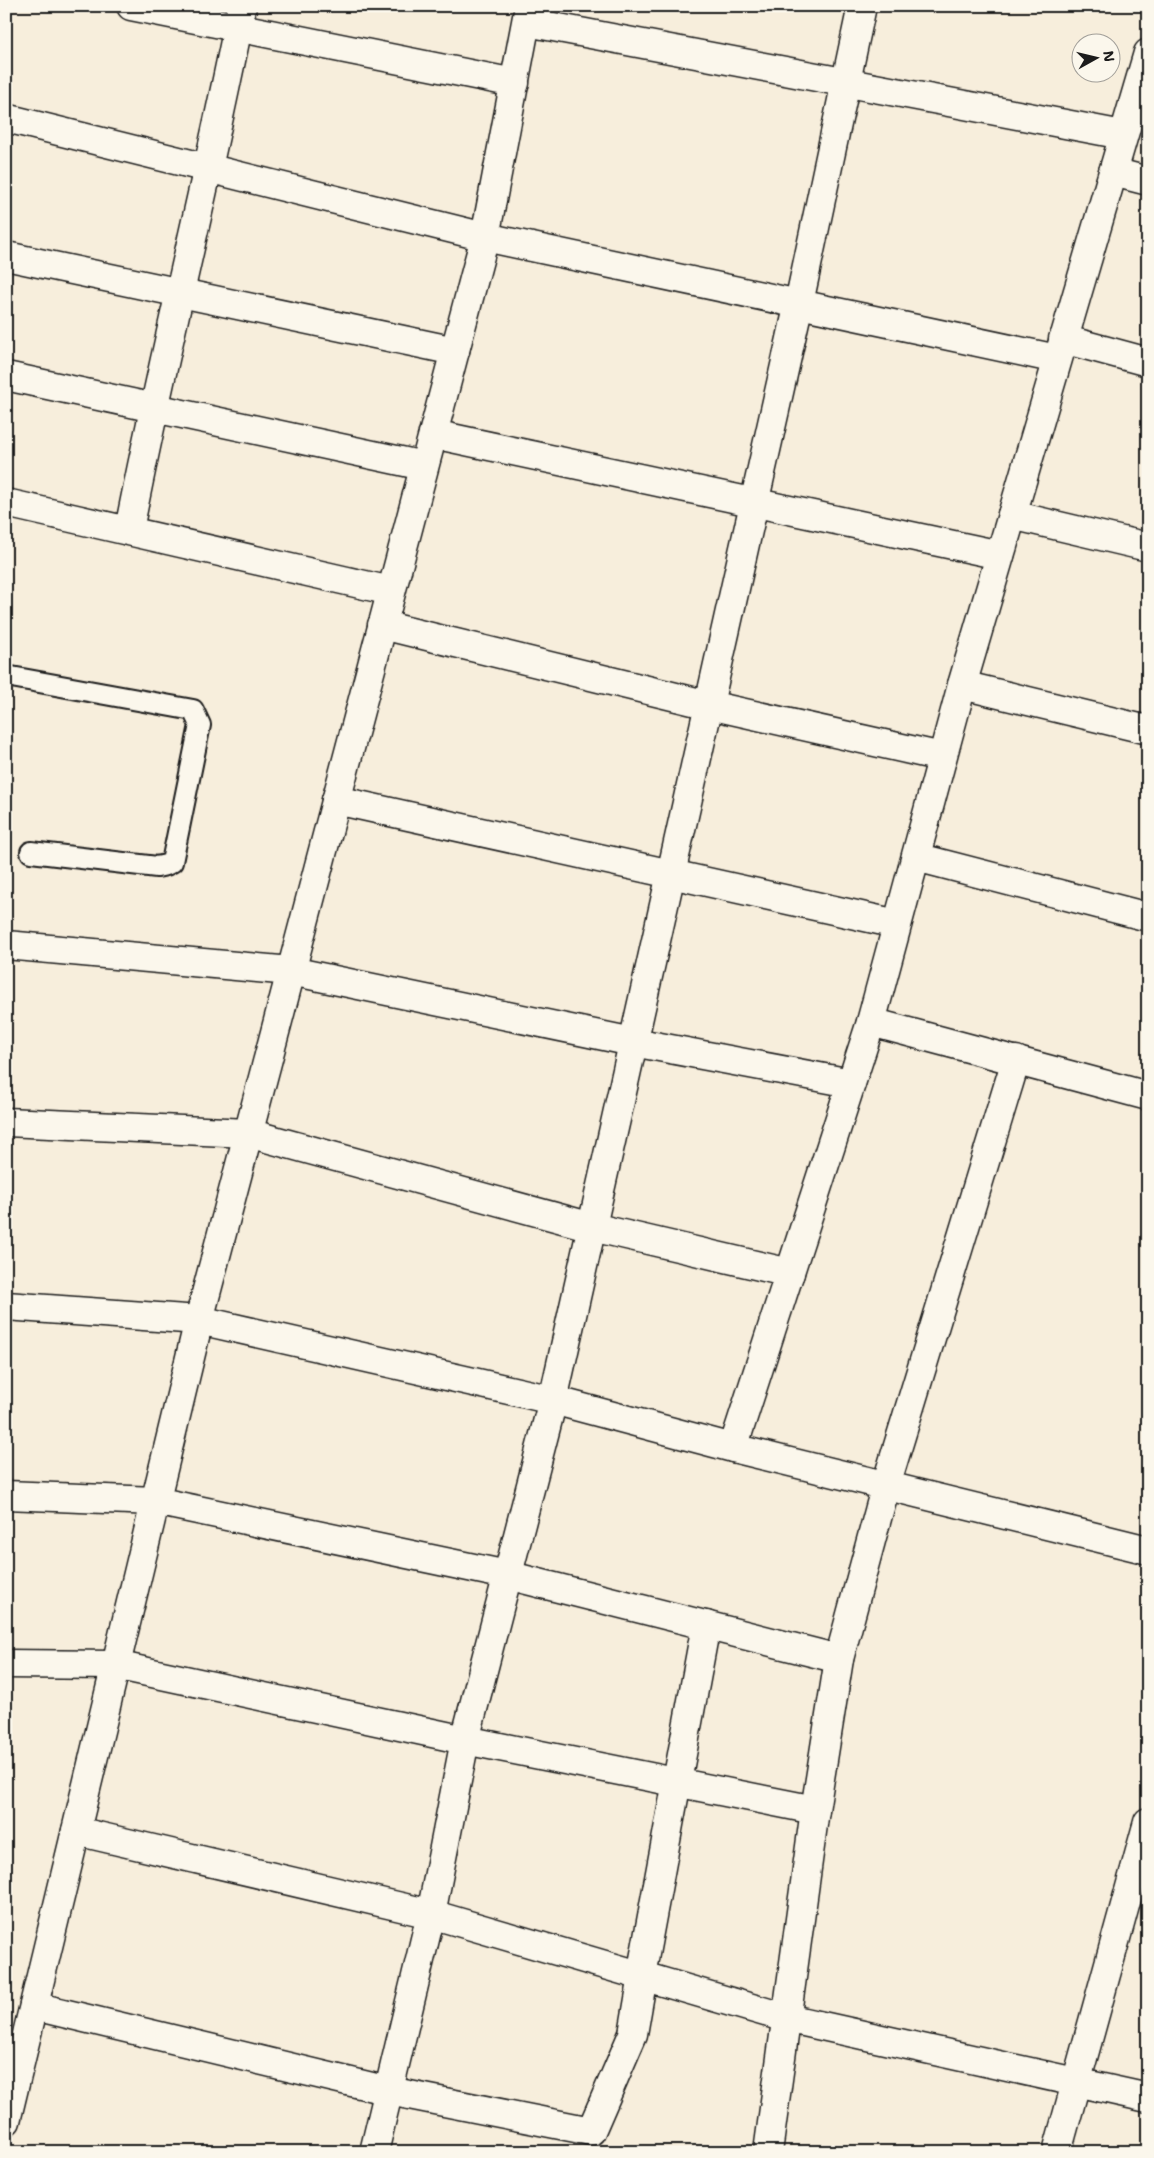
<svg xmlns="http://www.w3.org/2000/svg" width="1154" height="2158" viewBox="0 0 1154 2158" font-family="'Shantell Sans',sans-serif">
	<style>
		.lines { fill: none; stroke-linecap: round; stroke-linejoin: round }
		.lane-casing { stroke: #1c1c1c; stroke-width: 24 }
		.street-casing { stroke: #1c1c1c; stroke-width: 31 }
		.secondary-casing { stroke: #1c1c1c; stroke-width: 31 }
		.lane { stroke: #fbf7ec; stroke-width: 20 }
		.street { stroke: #fbf7ec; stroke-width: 28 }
		.secondary { stroke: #fbf7ec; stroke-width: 28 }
	</style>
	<rect width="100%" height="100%" fill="#f7eedc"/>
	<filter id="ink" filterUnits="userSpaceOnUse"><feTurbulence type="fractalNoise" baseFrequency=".02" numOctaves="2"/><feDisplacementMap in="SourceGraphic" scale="10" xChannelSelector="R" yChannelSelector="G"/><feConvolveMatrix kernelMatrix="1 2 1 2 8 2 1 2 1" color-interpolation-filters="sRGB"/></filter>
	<g filter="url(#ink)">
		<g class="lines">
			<defs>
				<path id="lane" d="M 6,676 L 193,710 L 200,725 L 172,862 L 166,865 L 157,867 L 31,852"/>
				<g id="street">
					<path d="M 131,6 L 515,83"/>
					<path d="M 527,22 L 1123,135"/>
					<path d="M 6,118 L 485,237 L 1057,359"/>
					<path d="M 1113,172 L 1148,181"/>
					<path d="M 6,256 L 455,351"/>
					<path d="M 1063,339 L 1148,362"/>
					<path d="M 6,376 L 424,466"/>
					<path d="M 433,434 L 1000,555"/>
					<path d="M 6,503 L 391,591"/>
					<path d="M 1012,515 L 1148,547"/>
					<path d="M 129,530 C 163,354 208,181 242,6"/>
					<path d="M 382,625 L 709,705 L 942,757"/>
					<path d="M 962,685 L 1148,730"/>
					<path d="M 336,800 L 897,924"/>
					<path d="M 916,857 L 1148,917"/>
					<path d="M 6,945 L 291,971 L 633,1042 L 851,1083"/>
					<path d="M 871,1022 L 1148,1096"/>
					<path d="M 6,1122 L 248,1133 L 592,1227 L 790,1273"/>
					<path d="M 733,1448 L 871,1022 L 962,685 L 1148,53"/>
					<path d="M 6,1495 L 155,1501 L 507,1575 L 839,1659"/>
					<path d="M 6,1664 L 115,1665 L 465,1740 L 815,1810"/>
					<path d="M 76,1831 L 431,1914 L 786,2018 L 1148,2098"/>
					<path d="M 34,2006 L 389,2091 L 591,2131 L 633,2034 L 643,1976 L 642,1970 L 706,1625"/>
					<path d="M 374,2152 L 431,1914 L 465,1740 L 553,1400 L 799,303 L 862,6"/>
					<path d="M 768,2152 L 815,1810 L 839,1659 L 886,1485 L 1016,1060"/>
					<path d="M 1057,2152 L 1148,1822"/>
				</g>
				<g id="secondary">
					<path d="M 6,1306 L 199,1320 L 553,1400 L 733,1448 L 1148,1550"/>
					<path d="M 6,2121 L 199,1320 L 485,237 L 529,6"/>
				</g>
			</defs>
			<use href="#lane" class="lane-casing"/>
			<use href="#street" class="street-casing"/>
			<use href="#secondary" class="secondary-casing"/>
			<use href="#lane" class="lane"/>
			<use href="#street" class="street"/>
			<use href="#secondary" class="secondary"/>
		</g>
	</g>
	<rect width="1154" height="2158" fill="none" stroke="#fbf7ec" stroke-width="25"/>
	<rect x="12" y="12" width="1129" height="2133" fill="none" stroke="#1c1c1c" stroke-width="2" filter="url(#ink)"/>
	<g transform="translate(1096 58) rotate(82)"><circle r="24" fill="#fbf7ec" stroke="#a29f99"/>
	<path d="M0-4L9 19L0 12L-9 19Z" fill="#1c1c1c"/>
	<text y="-8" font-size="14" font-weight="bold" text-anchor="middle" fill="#1c1c1c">N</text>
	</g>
</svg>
